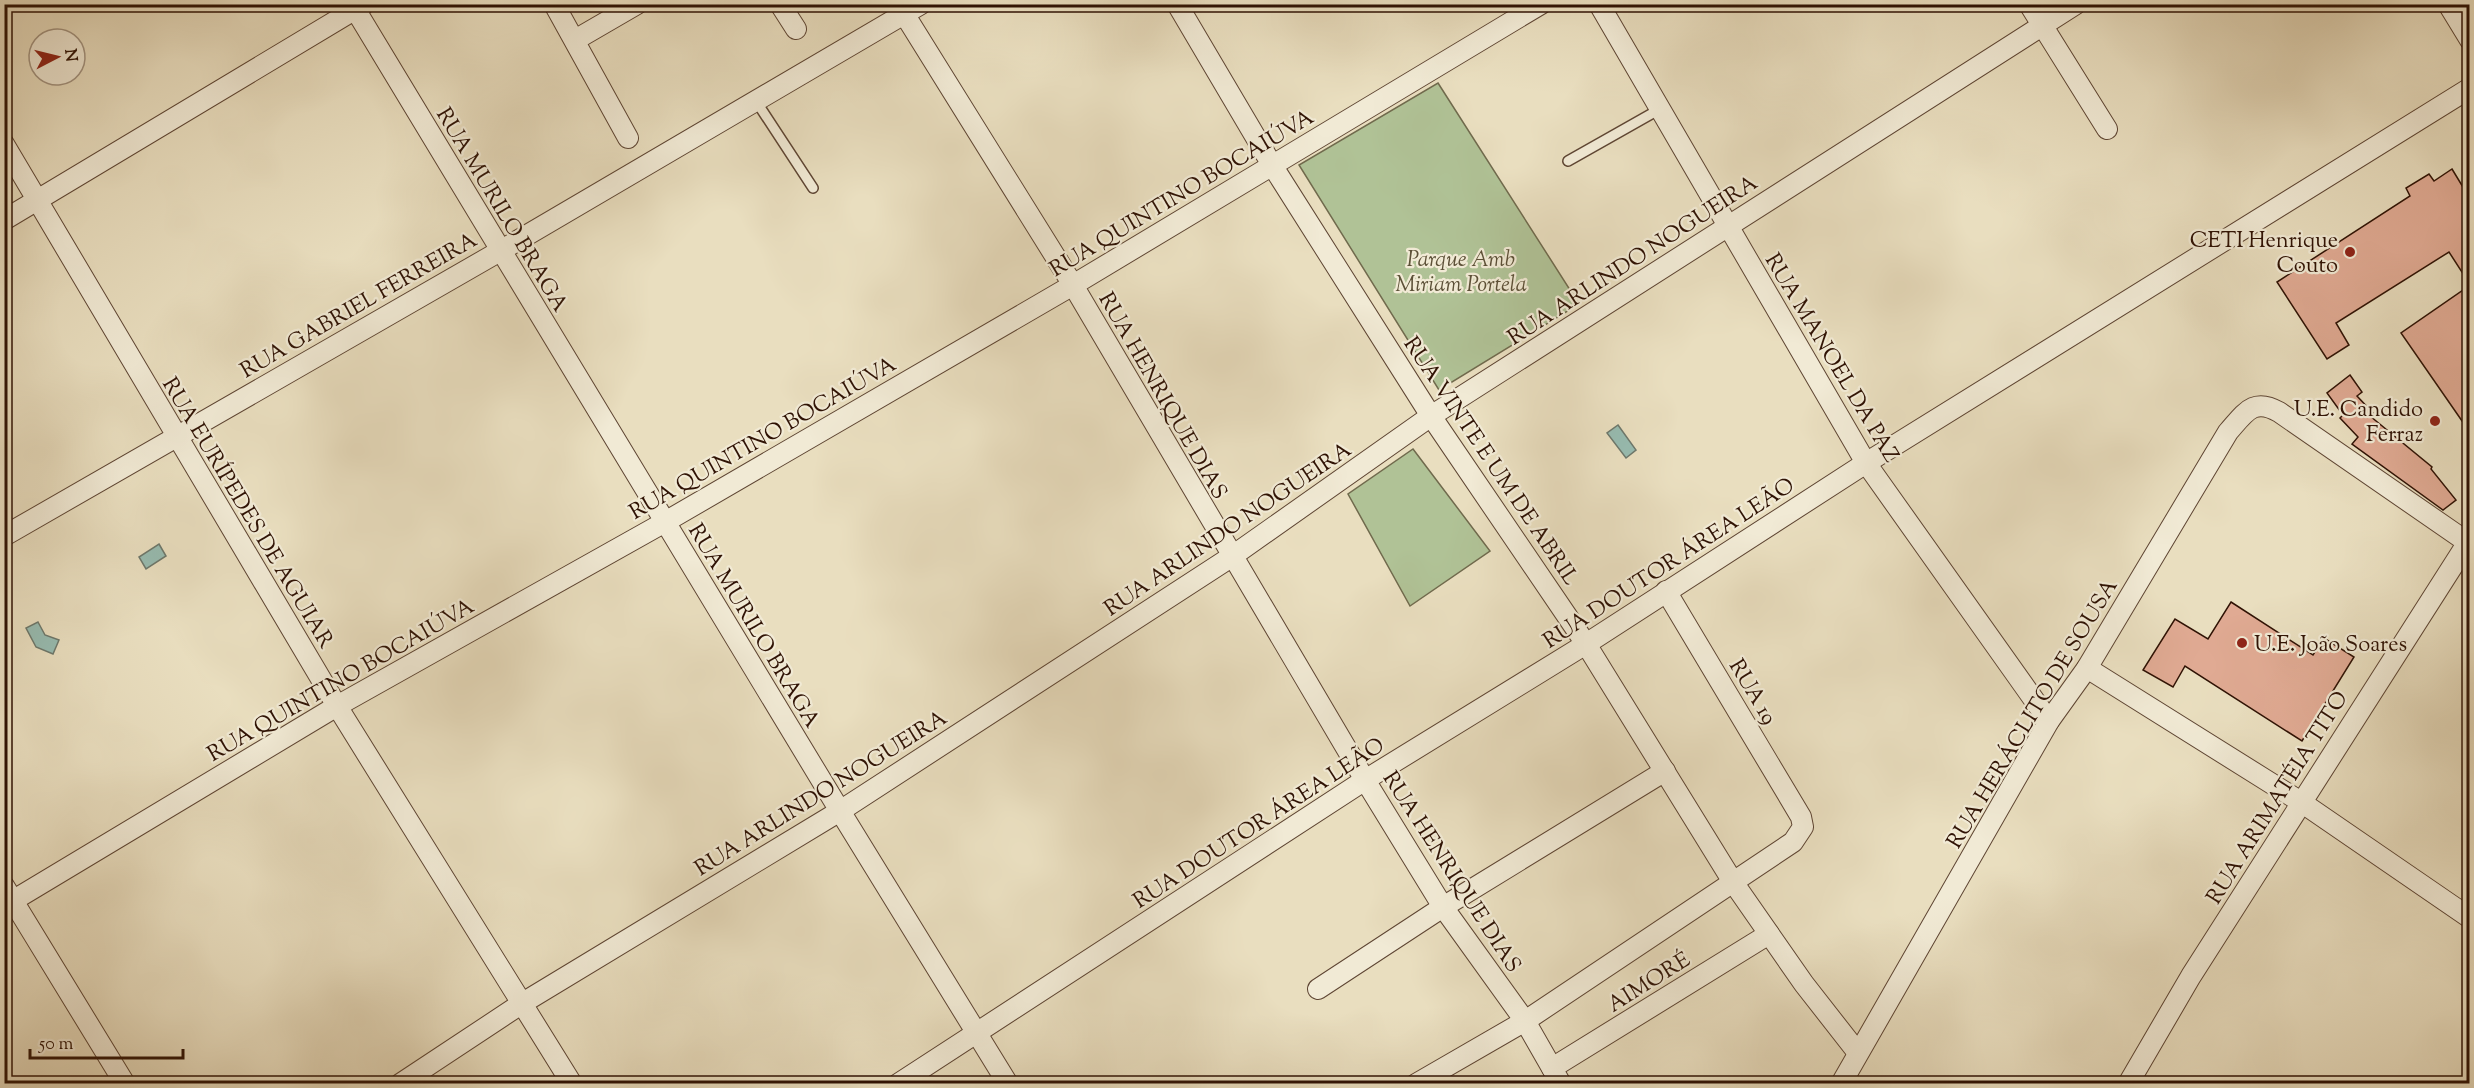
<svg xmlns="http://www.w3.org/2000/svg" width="2474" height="1088" viewBox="0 0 2474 1088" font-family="'Sorts Mill Goudy',serif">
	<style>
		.green { fill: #b0c296; stroke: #706a4d; stroke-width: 1.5 }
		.water { fill: #97bcb1; stroke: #6d786c; stroke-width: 1.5 }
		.building { fill: #e0aa93; stroke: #2f1204; stroke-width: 1.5 }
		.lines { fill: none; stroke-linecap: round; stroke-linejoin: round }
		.lane-casing { stroke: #5e4533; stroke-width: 12 }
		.street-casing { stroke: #5e4533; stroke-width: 22 }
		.lane { stroke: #f1ead5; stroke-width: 9 }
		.street { stroke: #f1ead5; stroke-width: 20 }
		.poi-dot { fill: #8f2418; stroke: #f1ead5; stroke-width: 2 }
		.labels { text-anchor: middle; stroke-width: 4.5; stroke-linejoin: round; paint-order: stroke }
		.street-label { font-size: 22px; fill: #2f1204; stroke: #f1ead5 }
		.poi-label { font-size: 22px; fill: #2f1204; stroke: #f1ead5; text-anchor: end }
		.park-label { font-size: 22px; font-style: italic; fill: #5c5037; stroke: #f1ead5 }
	</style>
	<rect width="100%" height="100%" fill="#e9debf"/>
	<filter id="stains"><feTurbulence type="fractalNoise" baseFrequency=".00333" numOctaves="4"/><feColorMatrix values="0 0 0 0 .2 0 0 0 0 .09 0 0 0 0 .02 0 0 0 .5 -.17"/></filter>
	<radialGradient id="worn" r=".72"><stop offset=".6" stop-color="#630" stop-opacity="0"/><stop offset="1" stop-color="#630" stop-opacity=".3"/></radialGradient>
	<g class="green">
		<path d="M 1438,83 L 1579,304 L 1439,390 L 1299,165 Z"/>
		<path d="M 1413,449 L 1490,551 L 1410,606 L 1348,494 Z"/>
	</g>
	<g class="water">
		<path d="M 1618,425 L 1636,450 L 1626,458 L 1607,433 Z"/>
		<path d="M 159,544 L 166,556 L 146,569 L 139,557 Z"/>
		<path d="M 38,622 L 45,635 L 59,640 L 53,654 L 36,647 L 26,628 Z"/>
	</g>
	<g class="building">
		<path d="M 2452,169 L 2469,197 L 2469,283 L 2449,252 L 2336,323 L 2349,345 L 2327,359 L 2277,282 L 2410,196 L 2406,188 L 2429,174 L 2434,181 Z"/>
		<path d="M 2469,286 L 2469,431 L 2401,333 Z"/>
		<path d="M 2350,375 L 2362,392 L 2357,396 L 2373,413 L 2370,416 L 2432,467 L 2431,469 L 2456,500 L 2443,510 L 2352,444 L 2358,437 L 2340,418 L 2343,415 L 2327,393 Z"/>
		<path d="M 2231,602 L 2313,655 L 2324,638 L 2354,657 L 2302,741 L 2185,666 L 2173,687 L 2143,670 L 2175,619 L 2208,639 Z"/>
	</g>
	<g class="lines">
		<defs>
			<g id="lane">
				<path d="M 756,101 L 813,188"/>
				<path d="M 1568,161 L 1660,109"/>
			</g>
			<g id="street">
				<path d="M 352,4 L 840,811 L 1008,1084"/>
				<path d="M 554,4 L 628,138"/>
				<path d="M 780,4 L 796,29"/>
				<path d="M 898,4 L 1073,285 L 1365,780 L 1443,907 L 1525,1021 L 1561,1084"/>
				<path d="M 1177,4 L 1272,165 L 1431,416 L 1586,644 L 1733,882 L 1804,984 L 1858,1053"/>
				<path d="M 1599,4 L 1866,463 L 2049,721"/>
				<path d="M 2029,4 L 2107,129"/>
				<path d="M 2448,4 L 2470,40"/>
				<path d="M 575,40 L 637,4"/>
				<path d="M 4,144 L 337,706 L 572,1084"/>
				<path d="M 4,220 L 364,4"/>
				<path d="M 4,536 L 500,251 L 921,4"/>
				<path d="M 2087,668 L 2301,802 L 2470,918"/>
				<path d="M 4,886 L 125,1084"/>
				<path d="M 4,906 L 337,706 L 665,522 L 1073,285 L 1541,4"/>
				<path d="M 1318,989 L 1443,907 L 1665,771"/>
				<path d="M 1552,1068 L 1769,934"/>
				<path d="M 400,1084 L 521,1004 L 840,811 L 1231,557 L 1431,416 L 2076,4"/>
				<path d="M 898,1084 L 1365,780 L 1586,644 L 1866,463 L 2470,88"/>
				<path d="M 1416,1084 L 1525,1021 L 1793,842 L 1803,827 L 1801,817 L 1666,591"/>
				<path d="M 1841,1084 L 2049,721 L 2087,668 L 2228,432 C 2245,413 2253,397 2279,412 L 2470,544"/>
				<path d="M 2128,1084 L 2191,976 L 2470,539"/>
			</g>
		</defs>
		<use href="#lane" class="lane-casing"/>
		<use href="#street" class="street-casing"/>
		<use href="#lane" class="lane"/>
		<use href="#street" class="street"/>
	</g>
	<g class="poi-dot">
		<circle cx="2350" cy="252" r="6"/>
		<circle cx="2435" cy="421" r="6"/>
		<circle cx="2242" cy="643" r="6"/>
	</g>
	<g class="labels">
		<g class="street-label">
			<text transform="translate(1181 192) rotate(-31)" y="8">RUA QUINTINO BOCAIÚVA</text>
			<text transform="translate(503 209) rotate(59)" y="8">RUA MURILO BRAGA</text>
			<text transform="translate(1632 259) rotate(-33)" y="8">RUA ARLINDO NOGUEIRA</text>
			<text transform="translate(358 304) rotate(-30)" y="8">RUA GABRIEL FERREIRA</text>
			<text transform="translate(1833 357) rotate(59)" y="8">RUA MANOEL DA PAZ</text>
			<text transform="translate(1164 395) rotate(60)" y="8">RUA HENRIQUE DIAS</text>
			<text transform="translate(762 437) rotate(-30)" y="8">RUA QUINTINO BOCAIÚVA</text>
			<text transform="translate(1492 460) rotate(56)" y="8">RUA VINTE E UM DE ABRIL</text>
			<text transform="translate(249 512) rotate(59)" y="8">RUA EURÍPEDES DE AGUIAR</text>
			<text transform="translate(1227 528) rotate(-34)" y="8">RUA ARLINDO NOGUEIRA</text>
			<text transform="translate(1668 562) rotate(-33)" y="8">RUA DOUTOR ÁREA LEÃO</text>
			<text transform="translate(755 625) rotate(59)" y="8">RUA MURILO BRAGA</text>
			<text transform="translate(340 679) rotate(-30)" y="8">RUA QUINTINO BOCAIÚVA</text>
			<text transform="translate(1754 691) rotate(59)" y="8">RUA 19</text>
			<text transform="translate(2031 713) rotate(-59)" y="8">RUA HERÁCLITO DE SOUSA</text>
			<text transform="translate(820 792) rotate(-32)" y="8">RUA ARLINDO NOGUEIRA</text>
			<text transform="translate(2276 797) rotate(-58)" y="8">RUA ARIMATÉIA TITO</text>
			<text transform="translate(1258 822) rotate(-33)" y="8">RUA DOUTOR ÁREA LEÃO</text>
			<text transform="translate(1453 871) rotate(57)" y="8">RUA HENRIQUE DIAS</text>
			<text transform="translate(1648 981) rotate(-32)" y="8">AIMORÉ</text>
		</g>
		<g class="poi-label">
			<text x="2338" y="247">CETI Henrique<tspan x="2338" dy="25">Couto</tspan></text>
			<text x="2423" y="416">U.E. Candido<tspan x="2423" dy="25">Ferraz</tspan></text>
			<text x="2254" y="651" text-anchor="start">U.E. João Soares</text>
		</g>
		<g class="park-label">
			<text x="1461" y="266">Parque Amb<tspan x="1461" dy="25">Miriam Portela</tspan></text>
		</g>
	</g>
	<rect width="2474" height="1088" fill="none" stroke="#e9debf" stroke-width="24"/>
	<rect x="6" y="6" width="2462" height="1076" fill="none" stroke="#2f1204" stroke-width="3"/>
	<rect x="12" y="12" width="2450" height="1064" fill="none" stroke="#2f1204" stroke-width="1.5"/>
	<g transform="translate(57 57) rotate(83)"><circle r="28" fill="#f1ead5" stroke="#a39481" stroke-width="1.5"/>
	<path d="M0-4.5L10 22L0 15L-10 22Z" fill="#8f2418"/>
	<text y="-9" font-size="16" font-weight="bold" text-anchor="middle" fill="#2f1204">N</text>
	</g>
	<path d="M30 1049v9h153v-9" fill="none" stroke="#2f1204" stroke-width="3"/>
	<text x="39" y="1049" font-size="18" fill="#2f1204" stroke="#f1ead5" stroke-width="4.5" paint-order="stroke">50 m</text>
	<rect width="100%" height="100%" filter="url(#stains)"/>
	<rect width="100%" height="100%" fill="url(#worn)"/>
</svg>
